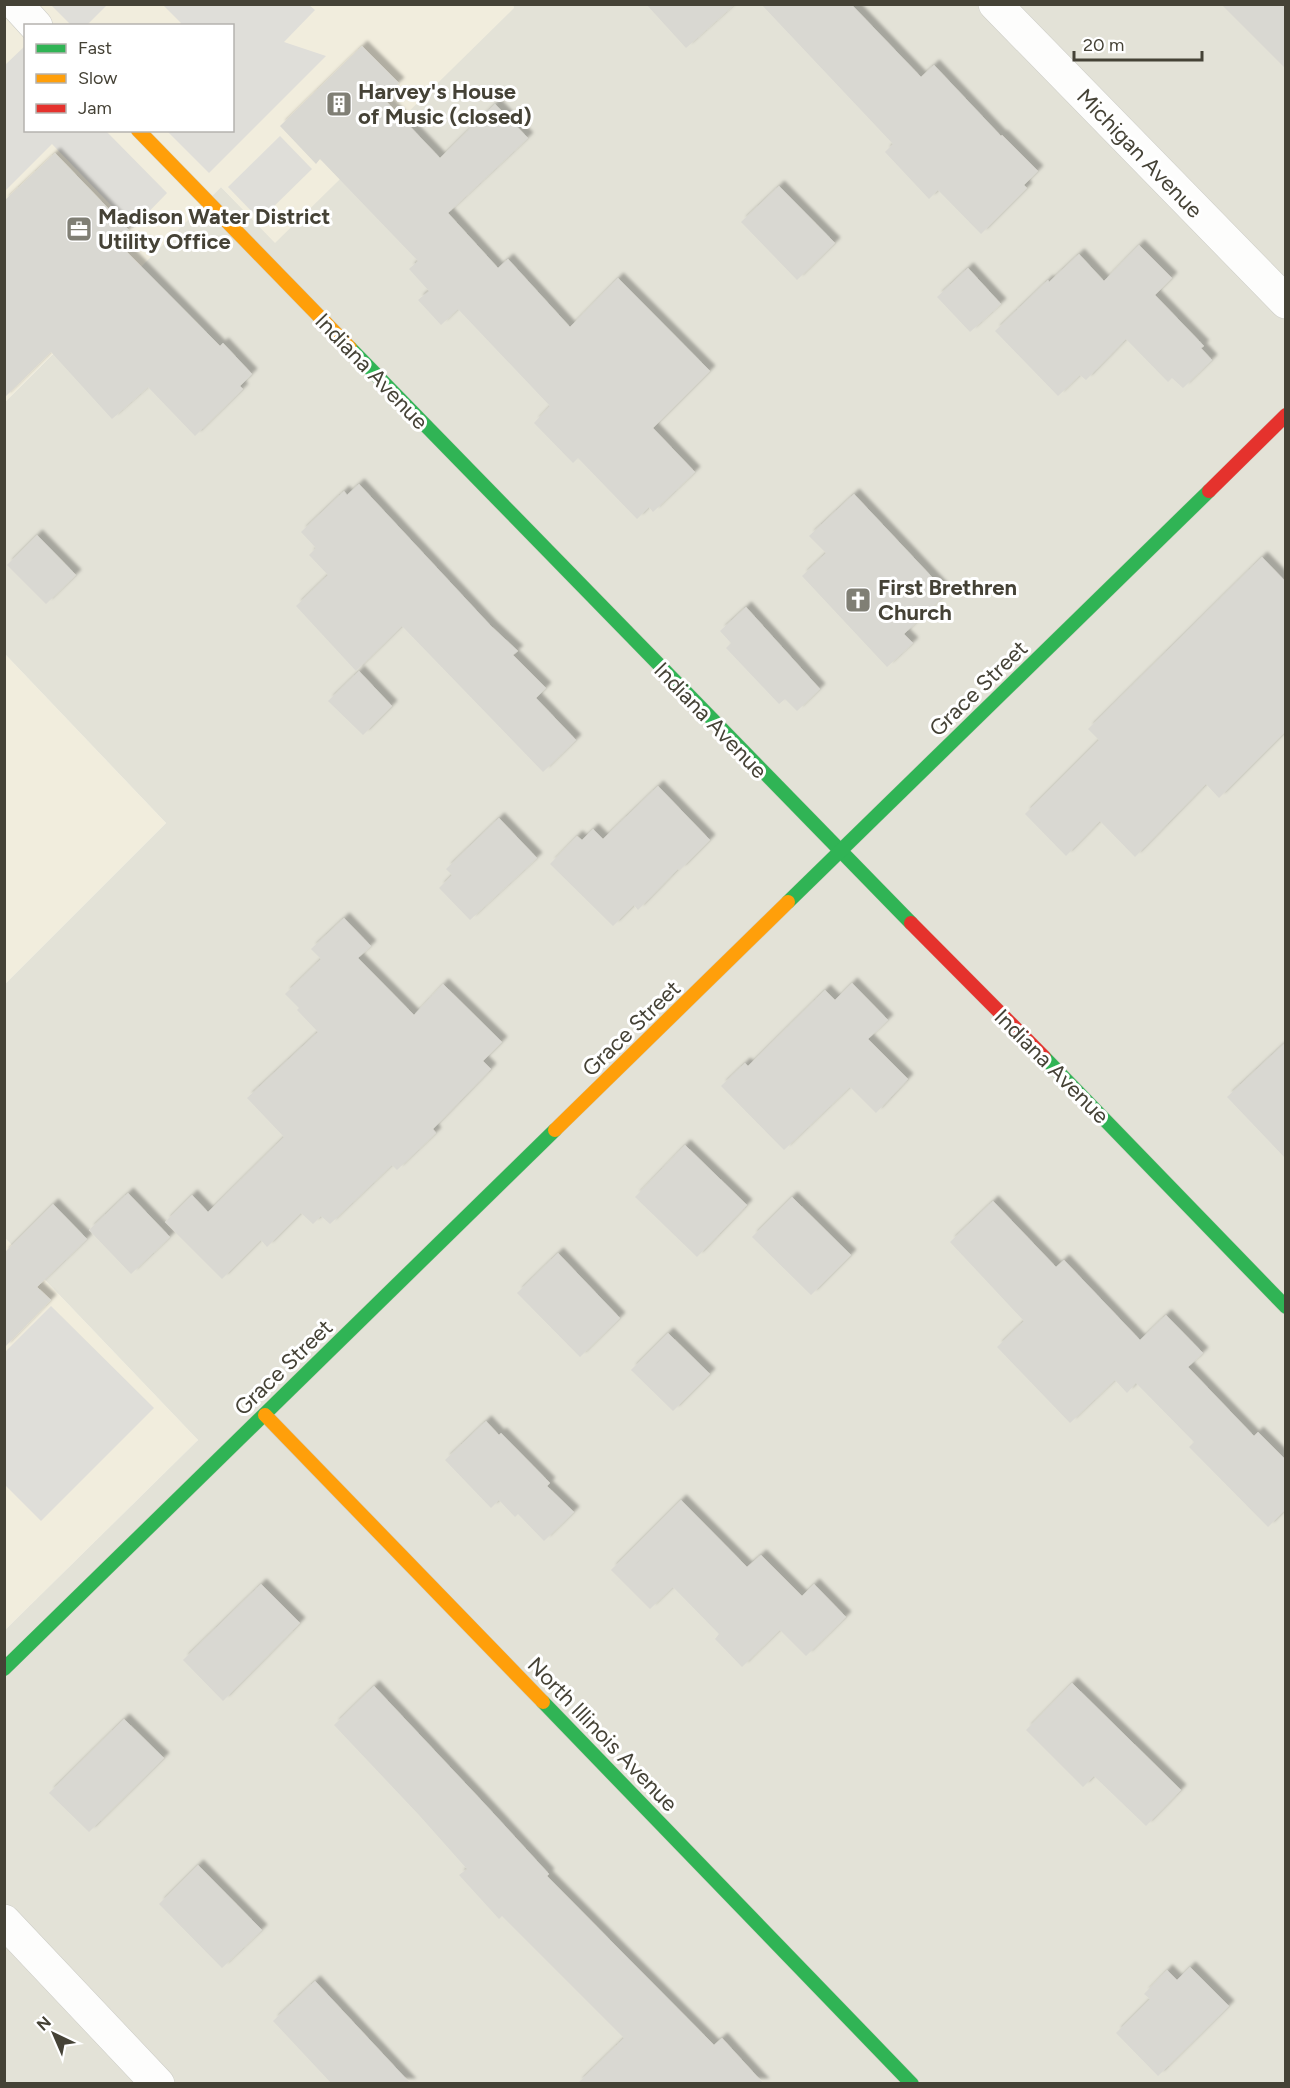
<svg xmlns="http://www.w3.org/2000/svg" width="1290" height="2088" viewBox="0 0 1290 2088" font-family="Figtree,sans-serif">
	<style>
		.residential { fill: #e3e2d7 }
		.commercial { fill: #f1eddd; fill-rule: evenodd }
		.parking { fill: #dfded9 }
		.building { fill: #d9d8d2; filter: url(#shadow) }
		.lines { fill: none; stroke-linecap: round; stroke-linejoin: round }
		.street-casing { stroke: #cdcdc7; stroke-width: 34 }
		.fast-casing { stroke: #cecec1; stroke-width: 15 }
		.slow-casing { stroke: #cecec1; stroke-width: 15 }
		.jam-casing { stroke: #cecec1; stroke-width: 15 }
		.street { stroke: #fdfdfc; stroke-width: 33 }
		.fast { stroke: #30b455; stroke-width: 14 }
		.slow { stroke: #ff9f0a; stroke-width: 14 }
		.jam { stroke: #e5322d; stroke-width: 14 }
		.labels { text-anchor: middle; stroke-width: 6; stroke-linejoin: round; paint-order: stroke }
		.poi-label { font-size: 22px; font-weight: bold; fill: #454236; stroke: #fff; text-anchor: start }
		.street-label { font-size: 22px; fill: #454236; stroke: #fff }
	</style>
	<defs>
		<filter id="shadow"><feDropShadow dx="5.5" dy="-5.5" stdDeviation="1.5" flood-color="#0004"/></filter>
	</defs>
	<rect width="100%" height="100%" fill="#efefea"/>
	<path class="residential" d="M 512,5 L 1285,5 L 1285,2083 L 5,2083 L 5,1630 L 198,1440 L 5,1238 L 5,984 L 166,823 L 5,654 L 5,402 L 221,187 L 275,242 L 514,7 Z"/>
	<g class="commercial">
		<path d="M 512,4 L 514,8 L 275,243 L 221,187 L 5,402 L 5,5 ZM 26,26 L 232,26 L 232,130 L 26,130 Z"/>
		<path d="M 5,654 L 166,823 L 5,984 Z"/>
		<path d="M 5,1238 L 198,1440 L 5,1630 Z"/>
	</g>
	<g class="parking">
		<path d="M 51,5 L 107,5 L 86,26 L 71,25 Z"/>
		<path d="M 309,5 L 315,10 L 284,42 L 326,56 L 209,173 L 167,131 L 232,130 L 232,26 L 179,25 L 181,23 L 163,5 Z"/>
		<path d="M 25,46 L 26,130 L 106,131 L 167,193 L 133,228 L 52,144 L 5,191 L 5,65 Z"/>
		<path d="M 280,136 L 312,169 L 260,220 L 228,187 Z"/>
		<path d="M 51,1306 L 154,1408 L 41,1521 L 5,1485 L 4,1353 Z"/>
	</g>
	<g class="building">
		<path d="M 646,4 L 735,4 L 686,48 Z"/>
		<path d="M 761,4 L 851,4 L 921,77 L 934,65 L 1001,136 L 1002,135 L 1038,171 L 1024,185 L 1027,188 L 981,234 L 938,190 L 929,199 L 885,152 L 893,144 Z"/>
		<path d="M 1221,4 L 1286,4 L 1286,69 Z"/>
		<path d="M 362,46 L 399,83 L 383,98 L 440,158 L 495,104 L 528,138 L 448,213 L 498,268 L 508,259 L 570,327 L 618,278 L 710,371 L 653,428 L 695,472 L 653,512 L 649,507 L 637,519 L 578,458 L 573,463 L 534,423 L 550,406 L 458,309 L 441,325 L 418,300 L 429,291 L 409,269 L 418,261 L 320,159 L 316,164 L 280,126 Z"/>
		<path d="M 55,153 L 129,230 L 117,242 L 220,346 L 223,343 L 252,374 L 240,386 L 243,389 L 195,436 L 148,387 L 112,419 L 51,352 L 4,398 L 4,201 Z"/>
		<path d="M 779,186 L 835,243 L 797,280 L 741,222 Z"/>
		<path d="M 1139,245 L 1172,278 L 1155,295 L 1204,346 L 1201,348 L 1212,360 L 1183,388 L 1172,378 L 1168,382 L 1126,339 L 1086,380 L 1080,375 L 1058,396 L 995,331 L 1048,280 L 1049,282 L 1079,254 L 1104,281 Z"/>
		<path d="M 968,268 L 1001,304 L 970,332 L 937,297 Z"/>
		<path d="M 359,484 L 491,626 L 518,651 L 513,655 L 546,688 L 536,698 L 576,740 L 543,772 L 402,626 L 356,671 L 296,606 L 328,575 L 309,555 L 316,548 L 301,532 L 344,491 L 347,495 Z"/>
		<path d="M 854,494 L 947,593 L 904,634 L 913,643 L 887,667 L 802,576 L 826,553 L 809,536 Z"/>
		<path d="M 37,535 L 76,575 L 46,604 L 7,565 Z"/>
		<path d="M 1262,557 L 1286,582 L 1286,731 L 1219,798 L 1206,784 L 1135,857 L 1100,821 L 1066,856 L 1025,814 L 1099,740 L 1088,729 Z"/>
		<path d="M 746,607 L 820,689 L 797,711 L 785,699 L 779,704 L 726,648 L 731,643 L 720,631 Z"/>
		<path d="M 359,671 L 392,706 L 363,735 L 328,701 Z"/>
		<path d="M 658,786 L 710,840 L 680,870 L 678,869 L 638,910 L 634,905 L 613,926 L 550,864 L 577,836 L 582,840 L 593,829 L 603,839 Z"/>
		<path d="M 499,818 L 537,858 L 470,920 L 439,888 L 452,875 L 446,869 Z"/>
		<path d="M 344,918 L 371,946 L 358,958 L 414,1015 L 443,984 L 502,1042 L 483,1061 L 491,1069 L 433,1129 L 436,1133 L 397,1170 L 392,1165 L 330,1224 L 321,1216 L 313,1224 L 301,1213 L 267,1247 L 261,1240 L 222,1279 L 165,1222 L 192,1195 L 208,1212 L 284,1137 L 247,1098 L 318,1032 L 297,1010 L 299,1008 L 285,994 L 321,959 L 311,949 Z"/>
		<path d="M 852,983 L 888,1020 L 868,1039 L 908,1079 L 876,1113 L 850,1087 L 784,1150 L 721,1086 L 745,1063 L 748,1066 L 825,990 L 835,1000 Z"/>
		<path d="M 1286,1042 L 1286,1159 L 1227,1097 Z"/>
		<path d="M 685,1145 L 747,1205 L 697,1257 L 635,1197 Z"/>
		<path d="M 128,1193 L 170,1237 L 131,1274 L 89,1230 Z"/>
		<path d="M 792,1197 L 851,1255 L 811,1295 L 752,1237 Z"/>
		<path d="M 993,1201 L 1056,1267 L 1064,1260 L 1140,1340 L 1166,1315 L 1203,1353 L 1188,1367 L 1254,1436 L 1258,1432 L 1286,1460 L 1286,1509 L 1268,1527 L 1189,1447 L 1194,1442 L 1136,1383 L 1127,1393 L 1115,1380 L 1070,1423 L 997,1347 L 1024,1321 L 950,1242 Z"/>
		<path d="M 53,1204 L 87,1239 L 37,1287 L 51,1300 L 4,1348 L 4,1253 Z"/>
		<path d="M 558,1253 L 620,1318 L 580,1357 L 517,1293 Z"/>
		<path d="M 668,1333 L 710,1374 L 673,1411 L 631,1370 Z"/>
		<path d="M 486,1421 L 499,1435 L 501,1433 L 550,1483 L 547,1486 L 574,1512 L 544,1541 L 518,1514 L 515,1517 L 499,1500 L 491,1508 L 445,1460 Z"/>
		<path d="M 681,1500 L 747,1567 L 761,1555 L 802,1596 L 814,1584 L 846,1617 L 806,1656 L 780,1630 L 742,1667 L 715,1639 L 719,1634 L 673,1587 L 650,1609 L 611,1570 Z"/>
		<path d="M 261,1584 L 300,1623 L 223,1701 L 183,1660 Z"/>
		<path d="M 1072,1683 L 1181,1790 L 1146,1826 L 1094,1776 L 1083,1787 L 1026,1730 Z"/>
		<path d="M 374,1686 L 482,1801 L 549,1874 L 547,1876 L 616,1946 L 714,2045 L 722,2038 L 764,2084 L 577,2084 L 624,2038 L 502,1916 L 499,1919 L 459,1875 L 467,1869 L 419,1815 L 334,1725 Z"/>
		<path d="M 124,1719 L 164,1758 L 89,1832 L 49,1793 Z"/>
		<path d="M 198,1865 L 262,1930 L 222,1968 L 159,1904 Z"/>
		<path d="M 1190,1967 L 1229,2006 L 1158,2076 L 1116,2033 L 1150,1999 L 1144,1994 L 1167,1970 L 1177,1980 Z"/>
		<path d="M 315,1981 L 411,2084 L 332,2084 L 273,2021 Z"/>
	</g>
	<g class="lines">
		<defs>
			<g id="street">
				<path d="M 16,4 L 36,26"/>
				<path d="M 995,4 L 1286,302"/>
				<path d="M 4,1921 L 158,2084"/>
			</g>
			<g id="fast">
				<path d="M 350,348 L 911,923"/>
				<path d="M 788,902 L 1209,491"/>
				<path d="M 1044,1057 L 1286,1307"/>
				<path d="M 4,1669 L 555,1130"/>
				<path d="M 543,1702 L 912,2084"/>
			</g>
			<g id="slow">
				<path d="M 138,130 L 350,348"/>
				<path d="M 555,1130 L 788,902"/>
				<path d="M 265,1415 L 543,1702"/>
			</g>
			<g id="jam">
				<path d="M 1209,491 L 1286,415"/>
				<path d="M 911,923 L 1044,1057"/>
			</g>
		</defs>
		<use href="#street" class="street-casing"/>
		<use href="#fast" class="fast-casing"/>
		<use href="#slow" class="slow-casing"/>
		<use href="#jam" class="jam-casing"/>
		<use href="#street" class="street"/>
		<use href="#fast" class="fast"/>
		<use href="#slow" class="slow"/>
		<use href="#jam" class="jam"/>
	</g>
	<defs>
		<symbol id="building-square" viewBox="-11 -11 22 22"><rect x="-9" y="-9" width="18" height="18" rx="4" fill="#807f75" stroke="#fff"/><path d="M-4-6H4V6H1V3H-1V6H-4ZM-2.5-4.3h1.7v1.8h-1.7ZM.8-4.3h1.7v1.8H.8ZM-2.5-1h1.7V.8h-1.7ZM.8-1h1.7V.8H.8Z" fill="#fff"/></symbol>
		<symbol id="office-square" viewBox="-11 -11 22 22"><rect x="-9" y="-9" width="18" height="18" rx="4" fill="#807f75" stroke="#fff"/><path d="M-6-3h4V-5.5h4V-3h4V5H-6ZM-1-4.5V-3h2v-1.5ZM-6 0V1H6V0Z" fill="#fff"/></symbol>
		<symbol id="church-square" viewBox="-11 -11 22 22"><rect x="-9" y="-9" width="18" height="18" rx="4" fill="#807f75" stroke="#fff"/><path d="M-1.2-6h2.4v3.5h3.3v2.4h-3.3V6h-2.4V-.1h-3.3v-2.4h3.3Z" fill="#fff"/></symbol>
	</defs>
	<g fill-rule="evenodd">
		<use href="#building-square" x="324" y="89" width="30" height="30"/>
		<use href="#office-square" x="64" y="214" width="30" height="30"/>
		<use href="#church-square" x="843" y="585" width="30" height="30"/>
	</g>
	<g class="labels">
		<g class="poi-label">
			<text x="358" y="99">Harvey's House<tspan x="358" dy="25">of Music (closed)</tspan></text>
			<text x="98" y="224">Madison Water District<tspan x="98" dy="25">Utility Office</tspan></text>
			<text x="878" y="595">First Brethren<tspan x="878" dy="25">Church</tspan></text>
		</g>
		<g class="street-label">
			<text transform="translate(1140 153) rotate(46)" y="8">Michigan Avenue</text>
			<text transform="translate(372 371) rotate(46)" y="8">Indiana Avenue</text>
			<text transform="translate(978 688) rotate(-44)" y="8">Grace Street</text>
			<text transform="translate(711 720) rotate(46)" y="8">Indiana Avenue</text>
			<text transform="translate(631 1028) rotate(-44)" y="8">Grace Street</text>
			<text transform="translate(1052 1066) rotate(45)" y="8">Indiana Avenue</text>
			<text transform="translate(283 1367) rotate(-44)" y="8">Grace Street</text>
			<text transform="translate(603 1734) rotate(46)" y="8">North Illinois Avenue</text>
		</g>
	</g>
	<rect width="1290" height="2088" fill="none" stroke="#454236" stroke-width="12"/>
	<rect x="24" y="24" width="210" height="108" fill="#ffffff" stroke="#b5b3af" stroke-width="1.5"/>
	<rect x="36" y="44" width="30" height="9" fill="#30b455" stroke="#b5b3af" stroke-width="1.5"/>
	<text x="78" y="54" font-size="18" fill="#454236">Fast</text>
	<rect x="36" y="74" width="30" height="9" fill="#ff9f0a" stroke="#b5b3af" stroke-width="1.5"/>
	<text x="78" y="84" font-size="18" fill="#454236">Slow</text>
	<rect x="36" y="104" width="30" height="9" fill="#e5322d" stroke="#b5b3af" stroke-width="1.5"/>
	<text x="78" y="114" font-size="18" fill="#454236">Jam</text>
	<g transform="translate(54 2034) rotate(316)" stroke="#ffffff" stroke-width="4.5" paint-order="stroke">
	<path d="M0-4.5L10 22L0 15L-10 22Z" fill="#454236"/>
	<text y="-9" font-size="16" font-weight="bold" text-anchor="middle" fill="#454236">N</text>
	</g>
	<path d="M1074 51v9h128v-9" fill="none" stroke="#454236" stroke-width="3"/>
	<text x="1083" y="51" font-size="18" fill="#454236" stroke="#ffffff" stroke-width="4.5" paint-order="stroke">20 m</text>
</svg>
